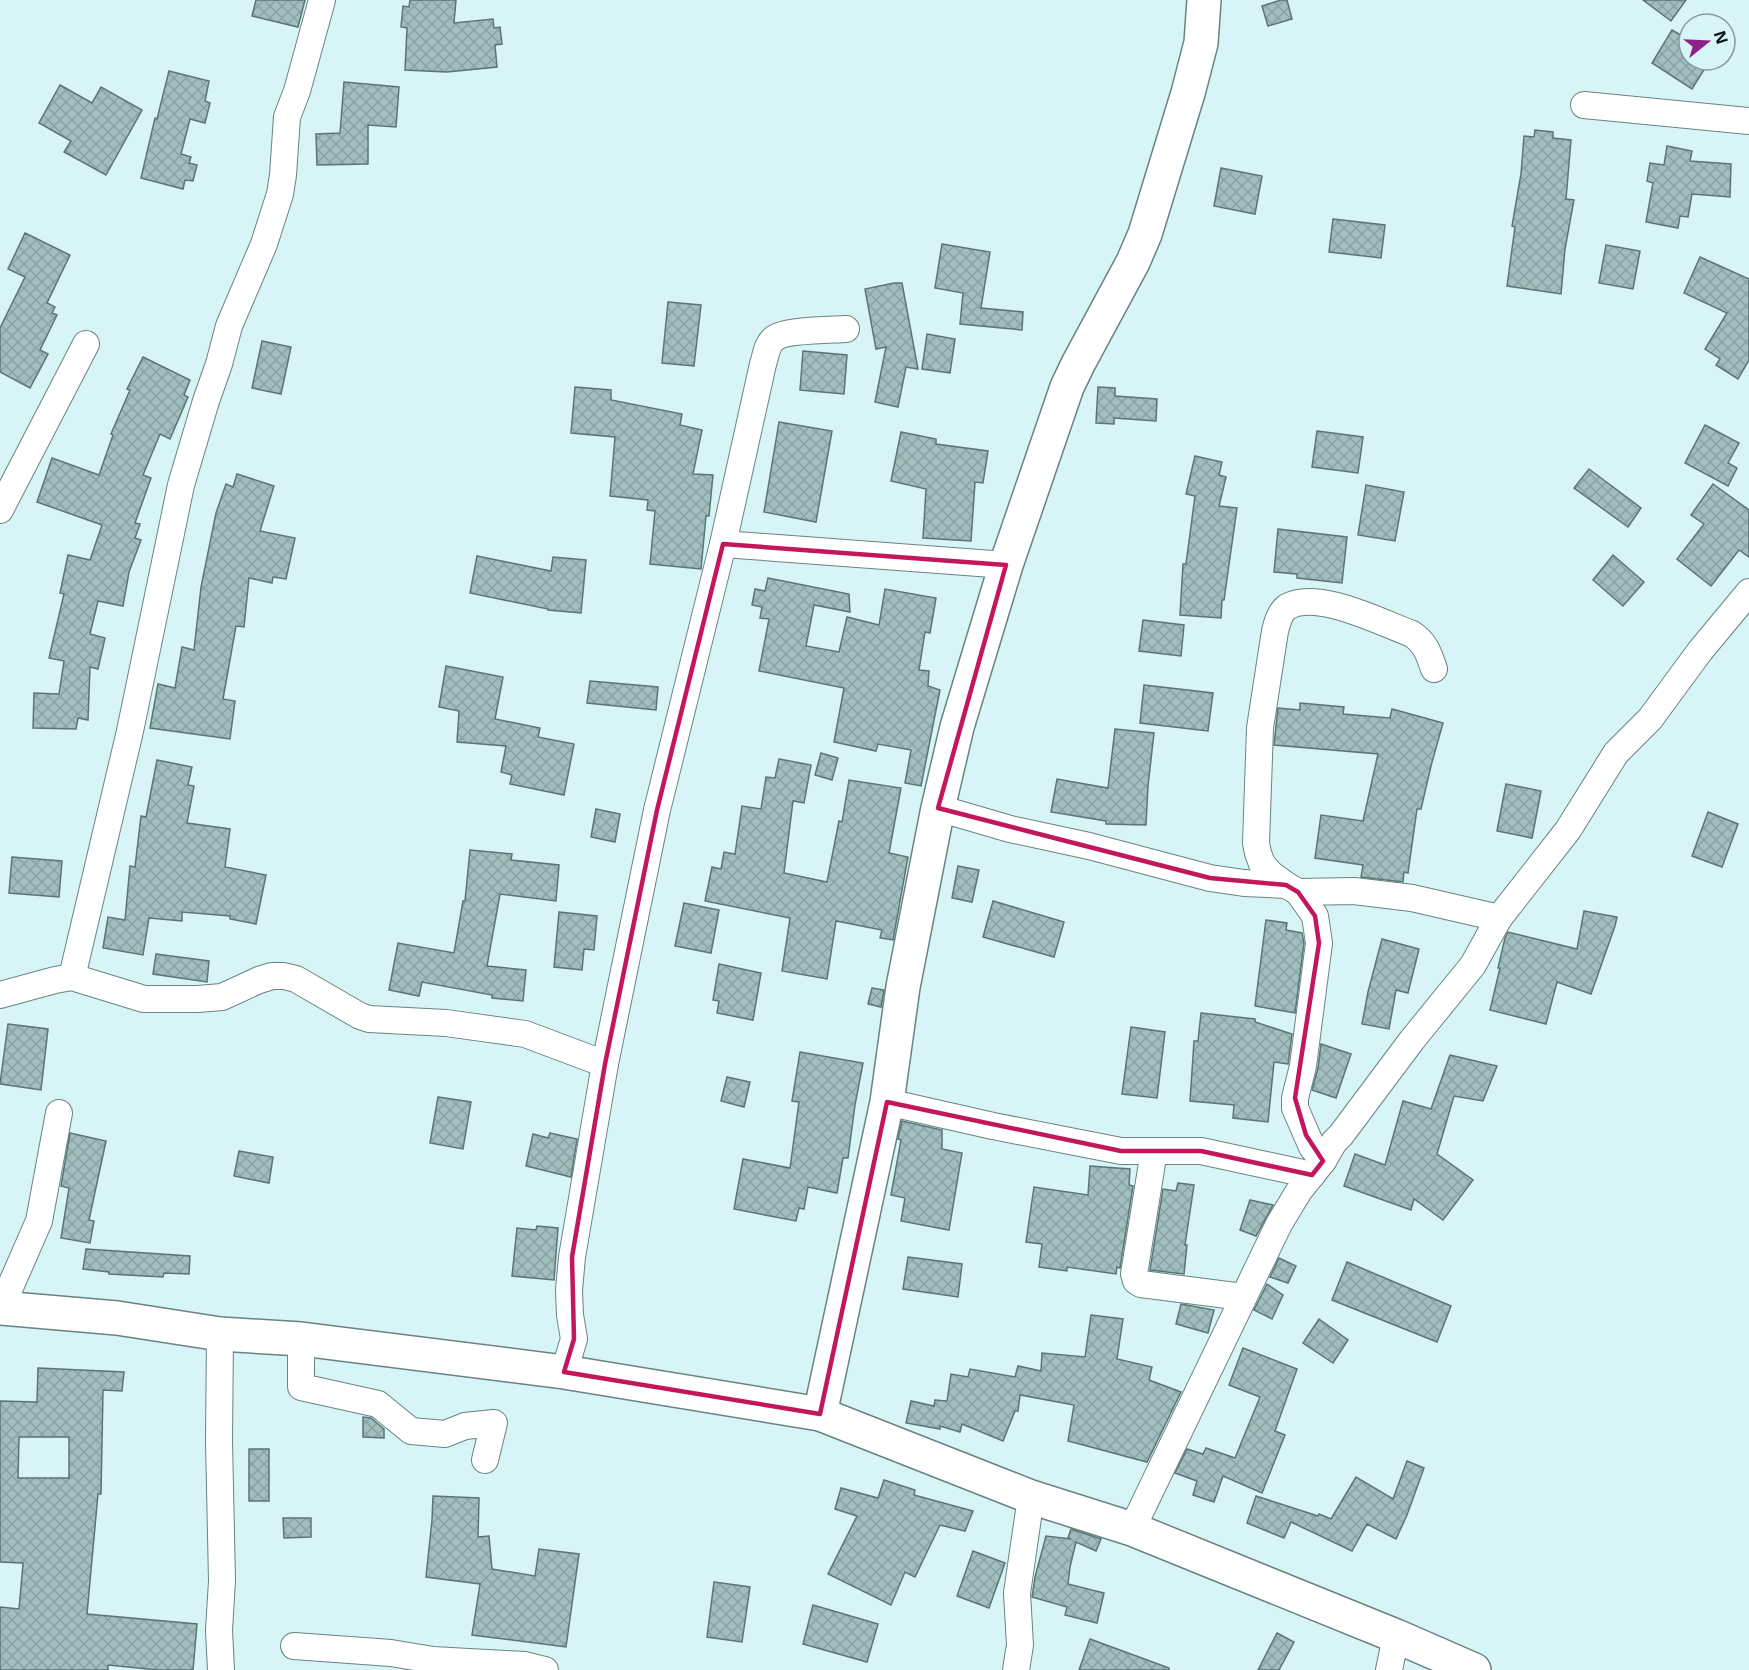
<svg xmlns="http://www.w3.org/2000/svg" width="1749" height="1670" viewBox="0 0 1749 1670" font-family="'Open Sans',sans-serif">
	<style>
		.building { fill: url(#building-cross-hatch); stroke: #5a7576; stroke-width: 1.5; fill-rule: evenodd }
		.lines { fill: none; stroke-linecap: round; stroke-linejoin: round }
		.street-casing { stroke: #698384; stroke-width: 28 }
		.secondary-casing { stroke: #698384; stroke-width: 36 }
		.street { stroke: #fff; stroke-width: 26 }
		.secondary { stroke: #fff; stroke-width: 33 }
		.marked { fill: none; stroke: #c2185b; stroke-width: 4.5; stroke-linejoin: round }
	</style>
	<defs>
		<pattern id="building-cross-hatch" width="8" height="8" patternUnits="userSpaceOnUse" patternTransform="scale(1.5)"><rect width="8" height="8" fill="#a1bebf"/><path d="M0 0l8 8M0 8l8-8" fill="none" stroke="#89a2a3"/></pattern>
	</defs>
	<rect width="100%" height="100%" fill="#d7f5f6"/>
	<g class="building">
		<path d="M 256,0 L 305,0 L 298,27 L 252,16 Z"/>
		<path d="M 410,0 L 456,0 L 454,23 L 493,19 L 494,28 L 500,27 L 502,44 L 495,45 L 497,67 L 447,72 L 405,70 L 407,28 L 401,27 L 403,6 L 409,7 Z"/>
		<path d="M 1281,0 L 1287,0 L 1292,19 L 1268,26 L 1262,6 Z"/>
		<path d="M 1643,0 L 1686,0 L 1671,21 Z"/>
		<path d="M 1672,30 L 1689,40 L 1689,60 L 1710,60 L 1692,89 L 1652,63 Z"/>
		<path d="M 169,71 L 209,81 L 205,101 L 210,103 L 205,123 L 190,119 L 181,154 L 191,157 L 189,163 L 197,165 L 193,181 L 185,180 L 183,189 L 141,178 L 155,118 L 157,119 Z"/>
		<path d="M 344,82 L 399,87 L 396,127 L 368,125 L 368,164 L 317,165 L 316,134 L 340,133 Z"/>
		<path d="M 60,85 L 92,103 L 101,87 L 142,110 L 106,175 L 64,152 L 71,141 L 39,123 Z"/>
		<path d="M 1535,130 L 1553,132 L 1553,138 L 1571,140 L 1566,199 L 1574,200 L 1565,249 L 1561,294 L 1507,286 L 1515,227 L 1512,226 L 1521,174 L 1524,136 L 1534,137 Z"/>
		<path d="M 1667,146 L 1692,151 L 1690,161 L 1731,164 L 1730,197 L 1692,194 L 1688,217 L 1680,216 L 1678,228 L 1646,222 L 1653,183 L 1647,181 L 1650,163 L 1664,165 Z"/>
		<path d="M 1221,168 L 1262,176 L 1255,214 L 1214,206 Z"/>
		<path d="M 1333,219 L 1385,225 L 1381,258 L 1329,252 Z"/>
		<path d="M 25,233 L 70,255 L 47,303 L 55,307 L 52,313 L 57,315 L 40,350 L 48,354 L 30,388 L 0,372 L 0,328 L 25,277 L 8,269 Z"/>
		<path d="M 942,244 L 990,252 L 981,308 L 1023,312 L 1022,330 L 960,324 L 963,293 L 935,288 Z"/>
		<path d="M 1606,245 L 1640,251 L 1633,289 L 1599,283 Z"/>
		<path d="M 1700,257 L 1749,279 L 1749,360 L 1738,379 L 1716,365 L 1720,359 L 1705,349 L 1727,313 L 1684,293 Z"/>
		<path d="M 894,283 L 902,283 L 918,369 L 906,367 L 898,407 L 875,402 L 886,347 L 876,349 L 865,289 Z"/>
		<path d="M 668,302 L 701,305 L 694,366 L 662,363 Z"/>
		<path d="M 927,334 L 955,339 L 950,373 L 922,369 Z"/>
		<path d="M 262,341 L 291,347 L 281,394 L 252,388 Z"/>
		<path d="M 803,351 L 847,355 L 844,394 L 800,390 Z"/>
		<path d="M 143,357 L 190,380 L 184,395 L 188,397 L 170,439 L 160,434 L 143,475 L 151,478 L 135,523 L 140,524 L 135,538 L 141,540 L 129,572 L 123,606 L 98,601 L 90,634 L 105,638 L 98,669 L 90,667 L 88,720 L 78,718 L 76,729 L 33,728 L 34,693 L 59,694 L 64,661 L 49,658 L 64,594 L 60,593 L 68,555 L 90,560 L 102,525 L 37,502 L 52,458 L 99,475 L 113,435 L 111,434 L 130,390 L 127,389 Z"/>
		<path d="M 575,387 L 611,390 L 611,400 L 682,414 L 680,425 L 702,430 L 693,474 L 713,475 L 709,516 L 706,516 L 701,569 L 650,564 L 655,511 L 647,510 L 648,500 L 610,496 L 615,437 L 571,433 Z"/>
		<path d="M 1098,387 L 1115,388 L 1115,396 L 1157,399 L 1156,421 L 1114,418 L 1114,424 L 1096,423 Z"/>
		<path d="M 779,422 L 832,431 L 816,522 L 764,512 Z"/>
		<path d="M 1705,425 L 1739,443 L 1728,463 L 1737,468 L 1728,486 L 1685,463 Z"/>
		<path d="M 1317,431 L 1363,437 L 1358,473 L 1312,467 Z"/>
		<path d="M 901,432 L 936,439 L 936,444 L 988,451 L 983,483 L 975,482 L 971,541 L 923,538 L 926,489 L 891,481 Z"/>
		<path d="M 1195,456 L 1222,462 L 1219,475 L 1226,477 L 1219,506 L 1237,508 L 1224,600 L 1222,600 L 1221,618 L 1180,615 L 1183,564 L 1186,564 L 1195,496 L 1186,494 Z"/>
		<path d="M 1589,469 L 1641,508 L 1628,527 L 1574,488 Z"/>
		<path d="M 237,474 L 274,486 L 260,531 L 295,538 L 286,579 L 273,577 L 272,583 L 249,578 L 244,627 L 236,626 L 223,699 L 235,701 L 230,739 L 150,728 L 158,684 L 175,688 L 182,647 L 194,650 L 201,587 L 216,513 L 226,484 L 233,487 Z"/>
		<path d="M 1713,484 L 1749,510 L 1749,557 L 1739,550 L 1711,586 L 1677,559 L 1704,524 L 1691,515 Z"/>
		<path d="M 1366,485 L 1404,492 L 1395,541 L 1358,535 Z"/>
		<path d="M 1278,529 L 1347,537 L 1342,583 L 1297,578 L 1297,574 L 1274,572 Z"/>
		<path d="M 1613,555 L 1644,582 L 1623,606 L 1593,580 Z"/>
		<path d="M 477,556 L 551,571 L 553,557 L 586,560 L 581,613 L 548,610 L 548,609 L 470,593 Z"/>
		<path d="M 768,578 L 849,594 L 850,612 L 814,605 L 806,646 L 839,652 L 847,617 L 879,625 L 885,589 L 936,598 L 930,633 L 925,632 L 919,670 L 929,671 L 928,686 L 940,690 L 921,786 L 905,783 L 911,750 L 878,744 L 876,751 L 834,742 L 844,688 L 759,671 L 769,619 L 760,618 L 762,607 L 752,605 L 755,589 L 765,591 Z"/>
		<path d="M 1143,620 L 1184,625 L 1181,656 L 1139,651 Z"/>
		<path d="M 446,666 L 503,677 L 495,719 L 540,728 L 538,737 L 574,744 L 564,795 L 510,784 L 512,775 L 501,772 L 506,746 L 457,742 L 459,711 L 439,707 Z"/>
		<path d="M 590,681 L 658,687 L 656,710 L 587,703 Z"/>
		<path d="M 1144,685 L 1213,693 L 1208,731 L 1140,723 Z"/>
		<path d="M 1300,703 L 1344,707 L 1343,714 L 1390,718 L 1392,709 L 1443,723 L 1431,766 L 1421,809 L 1417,809 L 1408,873 L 1404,872 L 1403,882 L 1361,877 L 1363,865 L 1315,858 L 1321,815 L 1363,821 L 1378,754 L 1274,745 L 1278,708 L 1300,710 Z"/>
		<path d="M 1115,729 L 1154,733 L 1148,786 L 1146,825 L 1106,824 L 1106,821 L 1051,812 L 1057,779 L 1108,788 Z"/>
		<path d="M 821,753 L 838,758 L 832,780 L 815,775 Z"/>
		<path d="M 779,759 L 811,765 L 804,803 L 793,801 L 784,873 L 827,882 L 839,821 L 842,822 L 849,780 L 901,788 L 889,853 L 908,857 L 893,940 L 880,938 L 882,930 L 836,921 L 827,979 L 782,971 L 790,918 L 705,901 L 712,867 L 721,869 L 724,852 L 735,854 L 742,806 L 761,809 L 766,777 L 775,778 Z"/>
		<path d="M 157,760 L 192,767 L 188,785 L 194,786 L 187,823 L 230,829 L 225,867 L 266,875 L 256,924 L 230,919 L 230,916 L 182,912 L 182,921 L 149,918 L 143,955 L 103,948 L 108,917 L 125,920 L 130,866 L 135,867 L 141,816 L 146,817 Z"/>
		<path d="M 1506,784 L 1541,791 L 1532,838 L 1497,831 Z"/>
		<path d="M 596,809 L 620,814 L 615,842 L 591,837 Z"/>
		<path d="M 1708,812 L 1738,824 L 1722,867 L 1692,856 Z"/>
		<path d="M 470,850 L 512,854 L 511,860 L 559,865 L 556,901 L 500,894 L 487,966 L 526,970 L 523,1001 L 492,998 L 492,995 L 422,982 L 419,996 L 389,990 L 398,943 L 454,953 L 463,901 L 465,901 Z"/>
		<path d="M 12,857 L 62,861 L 59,897 L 9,893 Z"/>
		<path d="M 958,866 L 979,870 L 972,902 L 952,898 Z"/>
		<path d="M 993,901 L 1064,922 L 1054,957 L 983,937 Z"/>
		<path d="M 684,903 L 719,910 L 711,953 L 675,946 Z"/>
		<path d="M 1584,911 L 1617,917 L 1615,926 L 1591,994 L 1557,982 L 1546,1024 L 1490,1010 L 1500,968 L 1498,968 L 1505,938 L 1508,932 L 1577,949 Z"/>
		<path d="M 559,912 L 597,916 L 594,950 L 584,949 L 582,970 L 554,967 Z"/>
		<path d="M 1266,920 L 1287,923 L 1286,930 L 1302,933 L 1304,943 L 1295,1013 L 1255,1006 Z"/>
		<path d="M 1382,939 L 1419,949 L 1408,993 L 1396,990 L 1389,1029 L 1362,1024 L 1368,992 Z"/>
		<path d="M 156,954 L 209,961 L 207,982 L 153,974 Z"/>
		<path d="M 719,964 L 761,973 L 753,1020 L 717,1013 L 719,1001 L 713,1000 Z"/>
		<path d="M 872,988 L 884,990 L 881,1007 L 868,1004 Z"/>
		<path d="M 1201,1013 L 1255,1019 L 1255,1022 L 1292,1034 L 1288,1064 L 1274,1062 L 1268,1122 L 1233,1118 L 1234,1105 L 1190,1101 L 1194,1041 L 1198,1041 Z"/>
		<path d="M 8,1024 L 48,1029 L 41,1090 L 0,1084 Z"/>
		<path d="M 1131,1027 L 1165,1032 L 1157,1098 L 1122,1094 Z"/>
		<path d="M 1321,1044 L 1351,1054 L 1336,1098 L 1312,1090 L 1318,1068 Z"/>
		<path d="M 800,1052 L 863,1063 L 855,1105 L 848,1158 L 843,1158 L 837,1193 L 808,1187 L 804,1209 L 799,1208 L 796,1221 L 734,1209 L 743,1159 L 790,1168 L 799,1102 L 792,1101 Z"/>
		<path d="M 1450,1055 L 1497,1066 L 1483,1101 L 1454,1096 L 1437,1154 L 1473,1180 L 1443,1220 L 1414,1199 L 1411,1210 L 1344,1186 L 1355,1154 L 1385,1165 L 1403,1101 L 1431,1109 Z"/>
		<path d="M 727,1077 L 750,1082 L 744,1107 L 721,1101 Z"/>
		<path d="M 438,1097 L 471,1102 L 463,1149 L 430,1143 Z"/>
		<path d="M 902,1121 L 942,1130 L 942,1149 L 962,1153 L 949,1230 L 901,1221 L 905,1198 L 891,1195 L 901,1140 L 898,1139 Z"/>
		<path d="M 70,1133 L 106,1141 L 89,1220 L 94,1221 L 90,1243 L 61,1238 L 69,1188 L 61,1186 Z"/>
		<path d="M 550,1133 L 577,1139 L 571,1177 L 526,1166 L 533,1134 L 548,1138 Z"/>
		<path d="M 239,1151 L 273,1157 L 269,1183 L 234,1176 Z"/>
		<path d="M 1090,1166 L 1130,1169 L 1129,1185 L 1133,1186 L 1120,1268 L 1117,1267 L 1116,1274 L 1067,1267 L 1067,1271 L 1039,1267 L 1042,1244 L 1026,1242 L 1034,1187 L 1088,1195 Z"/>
		<path d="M 1178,1183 L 1194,1185 L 1185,1245 L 1187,1245 L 1184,1274 L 1150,1270 L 1163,1189 L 1176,1191 Z"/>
		<path d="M 1250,1200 L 1273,1205 L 1256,1236 L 1240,1230 Z"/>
		<path d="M 537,1226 L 558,1228 L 554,1280 L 512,1276 L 517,1228 L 536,1230 Z"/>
		<path d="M 86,1249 L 190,1256 L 189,1274 L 164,1273 L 163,1277 L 109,1274 L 109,1272 L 83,1269 Z"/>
		<path d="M 908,1257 L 962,1264 L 958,1297 L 903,1289 Z"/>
		<path d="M 1279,1258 L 1296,1266 L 1288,1283 L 1270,1277 Z"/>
		<path d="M 1347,1262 L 1451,1306 L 1437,1342 L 1332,1300 Z"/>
		<path d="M 1267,1284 L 1283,1295 L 1272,1319 L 1254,1310 Z"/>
		<path d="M 1181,1304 L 1214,1310 L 1208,1333 L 1176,1324 Z"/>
		<path d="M 1091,1315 L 1123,1319 L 1117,1359 L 1152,1367 L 1149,1380 L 1181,1392 L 1147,1462 L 1068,1441 L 1074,1405 L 1020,1395 L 1018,1411 L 1015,1411 L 1003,1441 L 962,1424 L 960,1432 L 940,1426 L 940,1429 L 906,1423 L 911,1401 L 934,1406 L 935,1400 L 947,1401 L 951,1374 L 968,1377 L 970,1369 L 1015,1377 L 1018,1366 L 1041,1371 L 1042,1353 L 1085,1357 Z"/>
		<path d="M 1319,1319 L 1348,1340 L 1333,1363 L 1303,1343 Z"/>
		<path d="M 1243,1348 L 1297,1369 L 1275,1431 L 1285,1435 L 1262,1493 L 1223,1476 L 1214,1502 L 1193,1495 L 1197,1481 L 1175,1473 L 1187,1449 L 1203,1454 L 1206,1448 L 1235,1458 L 1260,1397 L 1229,1385 Z"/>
		<path d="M 38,1368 L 124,1372 L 122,1391 L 103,1390 L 101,1494 L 98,1494 L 87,1614 L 197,1624 L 193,1670 L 158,1670 L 108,1665 L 108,1670 L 0,1670 L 0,1607 L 19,1609 L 23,1564 L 23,1563 L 0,1562 L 0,1401 L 37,1402 ZM 19,1437 L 69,1437 L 69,1478 L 18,1478 Z"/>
		<path d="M 363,1417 L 371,1418 L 384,1429 L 384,1438 L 363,1437 Z"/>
		<rect x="249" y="1449" width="20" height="52"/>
		<path d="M 1407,1461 L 1424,1468 L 1407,1515 L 1396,1539 L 1367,1524 L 1352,1551 L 1291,1522 L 1284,1538 L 1247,1523 L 1256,1496 L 1318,1516 L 1319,1514 L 1331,1519 L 1356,1477 L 1393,1499 Z"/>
		<path d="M 884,1480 L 915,1490 L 914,1495 L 973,1511 L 965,1531 L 940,1525 L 915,1577 L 905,1572 L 891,1605 L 828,1574 L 857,1516 L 835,1509 L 841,1488 L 878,1498 Z"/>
		<path d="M 433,1496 L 479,1498 L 478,1537 L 489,1536 L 492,1569 L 535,1576 L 539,1549 L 579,1554 L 566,1647 L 472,1635 L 480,1584 L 426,1577 L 432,1520 Z"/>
		<path d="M 283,1518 L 311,1518 L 311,1537 L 284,1538 Z"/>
		<path d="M 1071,1529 L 1101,1539 L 1096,1551 L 1076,1542 L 1070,1567 L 1068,1584 L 1104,1593 L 1097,1623 L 1065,1615 L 1067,1607 L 1032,1597 L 1035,1577 L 1046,1536 L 1071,1539 L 1068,1538 Z"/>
		<path d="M 973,1551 L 1005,1563 L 989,1608 L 957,1596 Z"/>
		<path d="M 714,1582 L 750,1587 L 742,1642 L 707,1637 Z"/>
		<path d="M 813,1605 L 878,1624 L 867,1662 L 803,1644 Z"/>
		<path d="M 1277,1633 L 1294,1642 L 1279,1670 L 1258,1670 Z"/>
		<path d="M 1090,1639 L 1169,1668 L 1169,1670 L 1079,1670 Z"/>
	</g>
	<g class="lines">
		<defs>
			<g id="street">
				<path d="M 1584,105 L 1749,121"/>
				<path d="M 0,510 L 86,344"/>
				<path d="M 723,544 L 1006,565"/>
				<path d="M 938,808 L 1010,829 L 1089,846 L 1210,878 L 1244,883 L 1286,885 L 1298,892 L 1354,891 L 1412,898 L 1499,918"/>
				<path d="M 1286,885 L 1271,874 L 1262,864 L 1258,853 L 1256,843 L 1260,728 L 1275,631 C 1277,623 1280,612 1287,607 C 1317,589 1382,623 1412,634 C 1426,643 1429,655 1434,669"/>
				<path d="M 1298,892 L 1315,916 L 1319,943 L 1303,1066 L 1295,1098 L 1295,1108 L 1312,1147 L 1323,1161"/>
				<path d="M 72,977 L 130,731 L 181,485 L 206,401 L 219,364 L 229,326 L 264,244 L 280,194 L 283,175 L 287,117 L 297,91 L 322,0"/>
				<path d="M 0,995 L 55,980 L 72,977 L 144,999 L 198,999 L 222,997 L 259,980 L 272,976 L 284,976 L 296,979 L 360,1016 L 369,1019 L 446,1023 L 525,1034 L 605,1064"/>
				<path d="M 887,1102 L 993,1126 L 1121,1151 L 1201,1151 L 1312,1175"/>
				<path d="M 1154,1151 L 1134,1274 L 1136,1281 L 1141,1284 L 1243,1297"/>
				<path d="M 1,1308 L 39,1221 L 59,1113"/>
				<path d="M 220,1334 L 219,1441 L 222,1581 L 219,1630 L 221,1670"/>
				<path d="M 301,1339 L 301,1387 L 378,1404 L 411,1431 L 445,1434 L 465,1426 L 494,1423 L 485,1460"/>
				<path d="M 564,1372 L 574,1339 L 570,1315 L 569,1290 L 572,1257 L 605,1064 L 657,810 L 723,544 L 763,364 C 766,355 767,343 775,338 C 785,330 831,330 846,329"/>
				<path d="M 1132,1529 L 1279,1224 L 1299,1191 L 1323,1161 L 1334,1142 L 1341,1135 L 1412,1040 L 1473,965 L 1499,918 L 1568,830 L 1616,753 L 1650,719 L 1700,651 L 1749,592"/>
				<path d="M 294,1646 L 391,1653 L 433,1660 L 525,1665 L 545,1670"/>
				<path d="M 1016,1670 L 1020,1645 L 1017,1593 L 1031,1497"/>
				<path d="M 1389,1670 L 1396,1636"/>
			</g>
			<g id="secondary">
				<path d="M 0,1308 L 117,1318 L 220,1334 L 301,1339 L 564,1372 L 820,1414 L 1031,1497 L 1132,1529 L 1396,1636 L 1474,1670"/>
				<path d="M 820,1414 L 887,1102 L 903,987 L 938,808 L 957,727 L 1006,565 L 1067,387 L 1078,364 L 1133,262 L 1145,234 L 1188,93 L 1201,43 L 1204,0"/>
			</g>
		</defs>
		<use href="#street" class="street-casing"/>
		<use href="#secondary" class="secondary-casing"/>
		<use href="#street" class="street"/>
		<use href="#secondary" class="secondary"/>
	</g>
	<path class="marked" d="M 723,544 L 1006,565 L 938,808 L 1210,878 L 1286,885 L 1298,892 L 1315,916 L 1319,943 L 1295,1098 L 1306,1135 L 1323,1161 L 1312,1175 L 1201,1151 L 1121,1151 L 887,1102 L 820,1414 L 564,1372 L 574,1339 L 572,1257 L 605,1064 L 657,810 Z"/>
	<g transform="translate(1707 42) rotate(72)"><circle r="28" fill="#d7f5f6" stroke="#859b9c" stroke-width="1.5"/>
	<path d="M0-4.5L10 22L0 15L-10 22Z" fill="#8c2287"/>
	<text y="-9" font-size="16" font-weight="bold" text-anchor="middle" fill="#0a1415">N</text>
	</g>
</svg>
